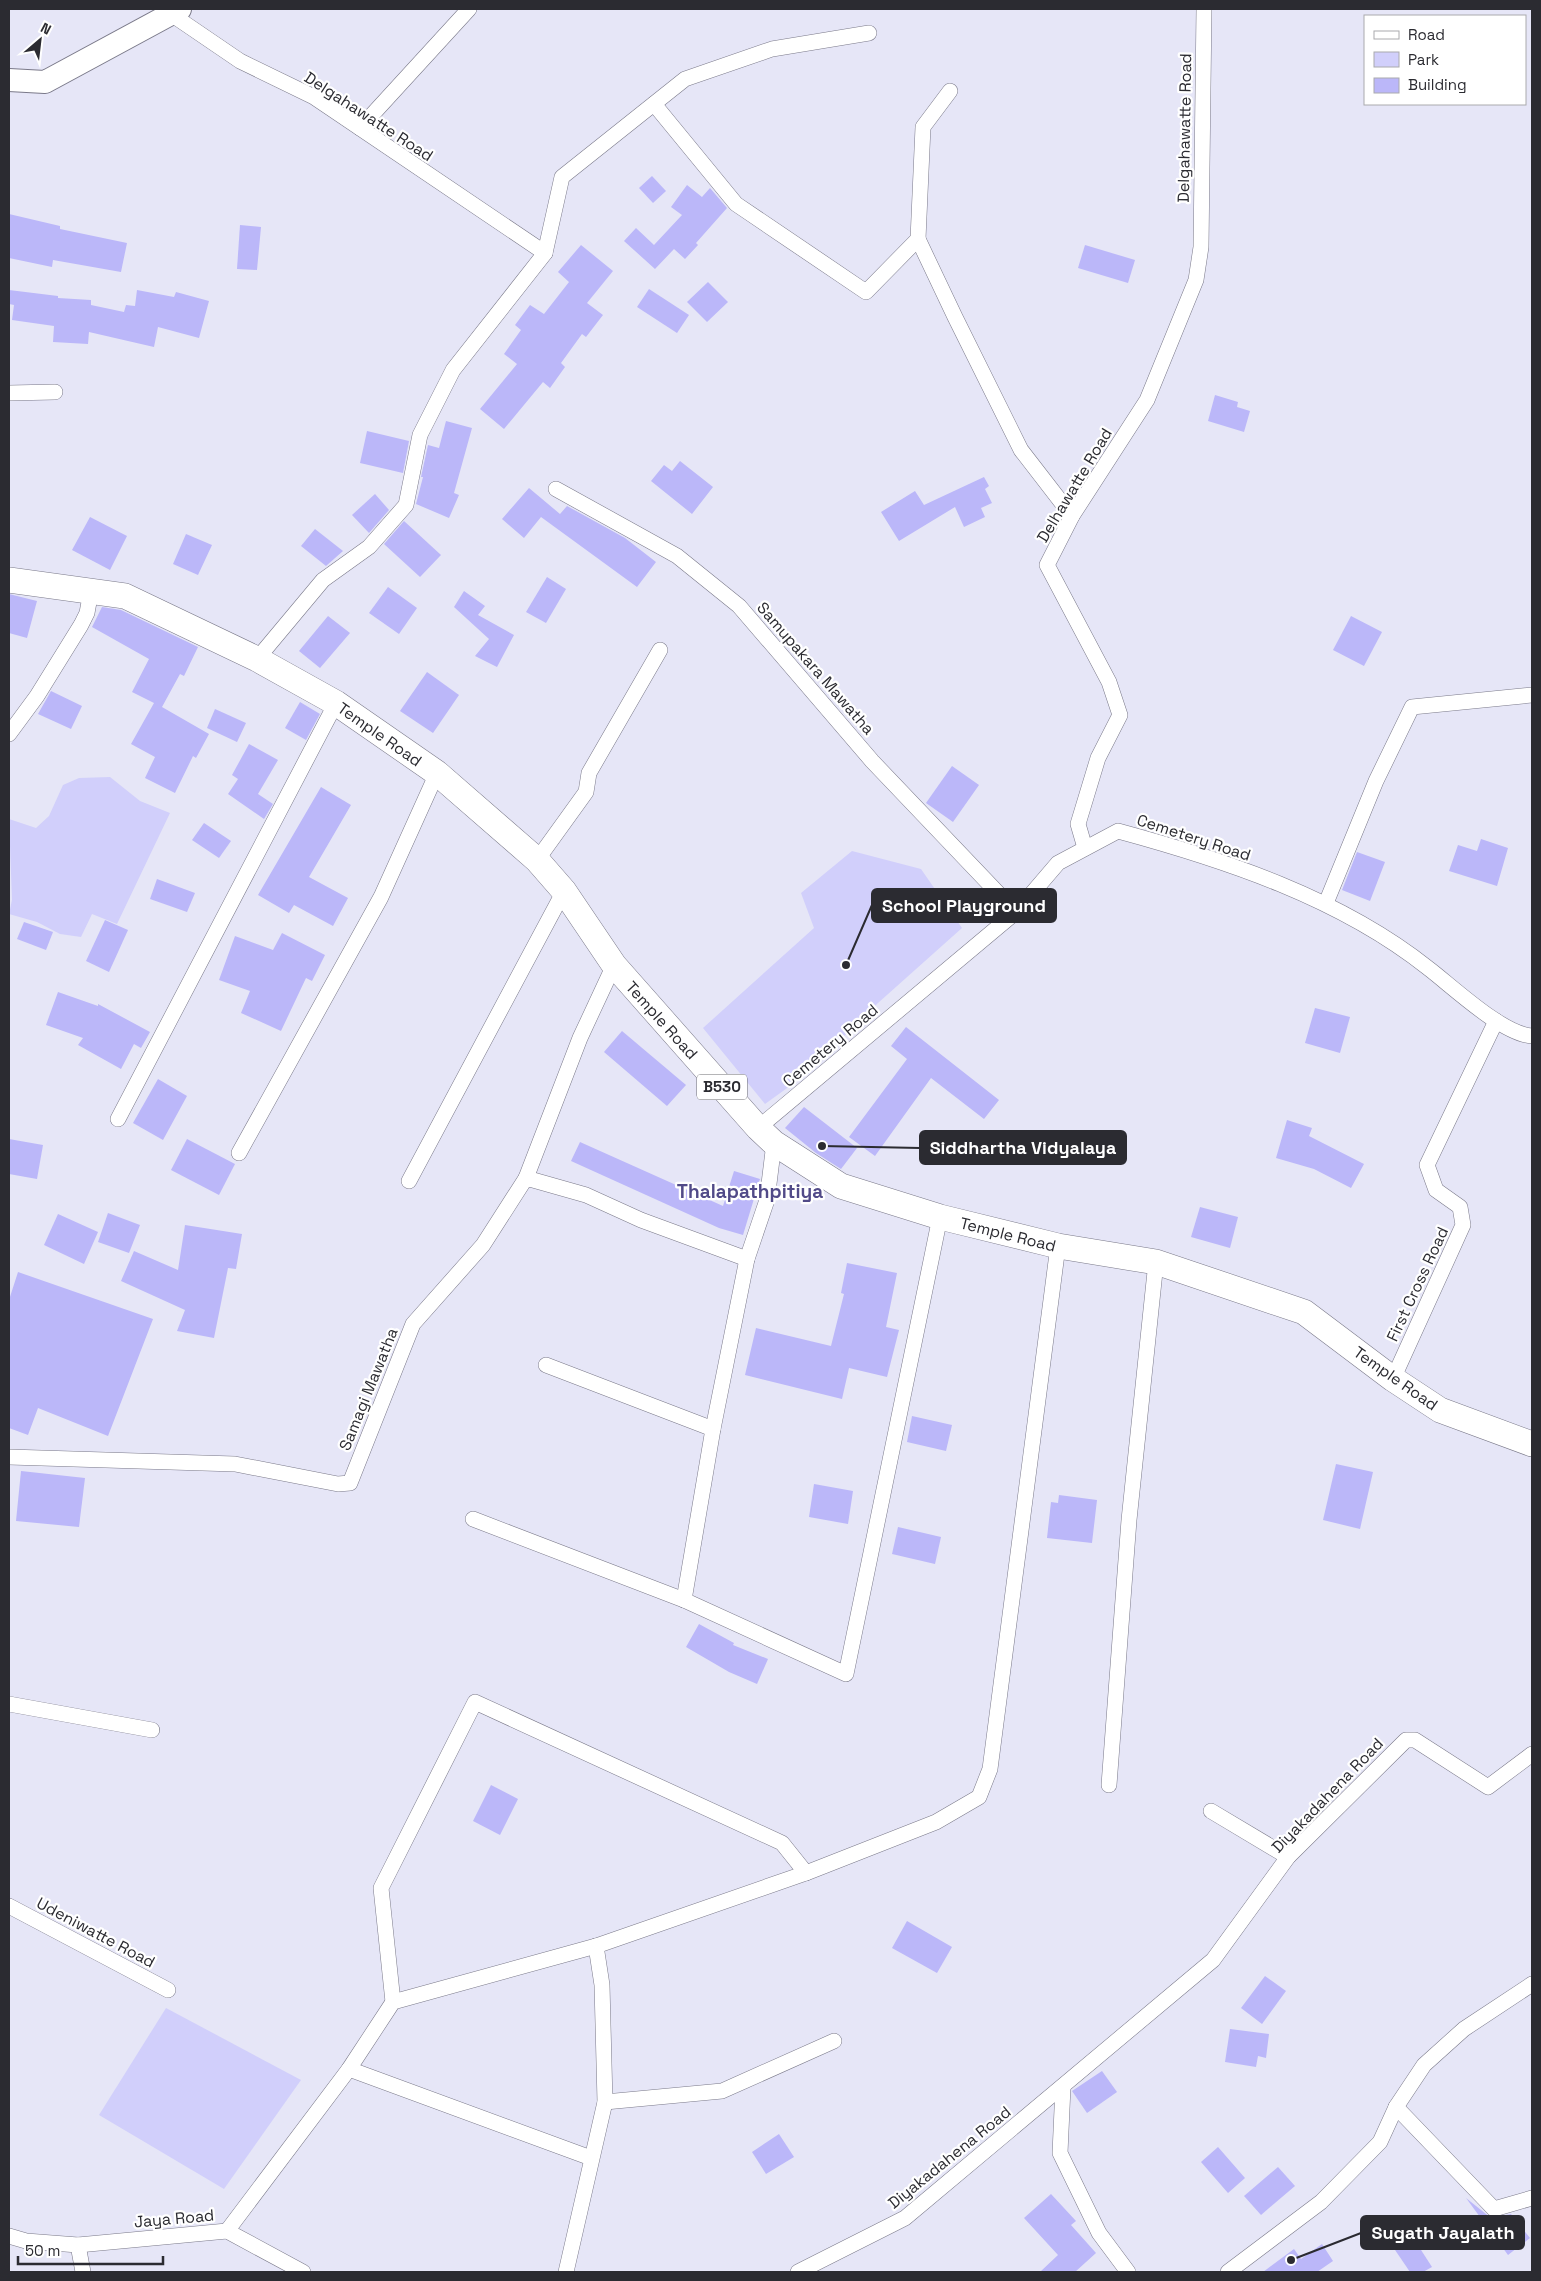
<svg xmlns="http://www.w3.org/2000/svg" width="1541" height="2281" viewBox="0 0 1541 2281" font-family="'Space Grotesk',sans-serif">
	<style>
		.green { fill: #d1cffb }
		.building { fill: #bbb7f9 }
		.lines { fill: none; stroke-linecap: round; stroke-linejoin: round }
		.street-casing { stroke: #7a7989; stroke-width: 16 }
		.secondary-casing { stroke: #7a7989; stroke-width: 24 }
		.primary-casing { stroke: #7a7989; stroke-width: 26 }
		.street { stroke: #fff; stroke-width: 15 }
		.secondary { stroke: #fff; stroke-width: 22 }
		.primary { stroke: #fff; stroke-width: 25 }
		.labels { text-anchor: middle; stroke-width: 4.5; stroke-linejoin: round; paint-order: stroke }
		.shield { fill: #fff; stroke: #6b6b6f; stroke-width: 1 }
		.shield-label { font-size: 15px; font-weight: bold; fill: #2b2b31 }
		.street-label { font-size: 16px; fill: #2b2b31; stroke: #fff }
		.quarter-label { font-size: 19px; font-weight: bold; fill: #514a88; stroke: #fff }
		.leader { fill: none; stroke: #2b2b31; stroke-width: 2 }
		.callout-dot { fill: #2b2b31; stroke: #fff; stroke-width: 2 }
		.callout { fill: #2b2b31; stroke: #2b2b31; stroke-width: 2 }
		.callout-label { font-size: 18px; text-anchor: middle; font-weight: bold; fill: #fff }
	</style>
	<rect width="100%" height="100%" fill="#e6e6f7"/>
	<g class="green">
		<path d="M 110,777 L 140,801 L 170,813 L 117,924 L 92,914 L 81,937 L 60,934 L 37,922 L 9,914 L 12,900 L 9,819 L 36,828 L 49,816 L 63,785 L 79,778 Z"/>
		<path d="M 852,851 L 921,869 L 962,928 L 878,1003 L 801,1078 L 765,1104 L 703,1028 L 814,928 L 801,893 Z"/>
		<path d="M 166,2008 L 301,2080 L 224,2189 L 99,2115 Z"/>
	</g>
	<g class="building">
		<path d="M 652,176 L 666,191 L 653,203 L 639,188 Z"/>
		<path d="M 687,185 L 702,197 L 710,188 L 727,208 L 696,243 L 698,245 L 685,259 L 674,249 L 655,269 L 624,241 L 636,228 L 654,245 L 682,215 L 671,207 Z"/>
		<path d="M 9,214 L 60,226 L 60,229 L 127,243 L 121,272 L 53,260 L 52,267 L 9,258 Z"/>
		<path d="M 240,225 L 261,227 L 257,270 L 237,269 Z"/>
		<path d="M 581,245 L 613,271 L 587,303 L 603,315 L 586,337 L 582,334 L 561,363 L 565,367 L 550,388 L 543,382 L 504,429 L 480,409 L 517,364 L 504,354 L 521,330 L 515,325 L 530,305 L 544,314 L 569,282 L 558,272 Z"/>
		<path d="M 1085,245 L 1135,260 L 1128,283 L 1078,268 Z"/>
		<path d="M 708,282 L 728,302 L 707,322 L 687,302 Z"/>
		<path d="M 649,289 L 689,315 L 677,333 L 637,307 Z"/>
		<path d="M 9,290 L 58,296 L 58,298 L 91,300 L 91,305 L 124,312 L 126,305 L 135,306 L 137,290 L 174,297 L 176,292 L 209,301 L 199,338 L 158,327 L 154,347 L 89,332 L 88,344 L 53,342 L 54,326 L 12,320 L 14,305 L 9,304 Z"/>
		<path d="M 1215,395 L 1238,402 L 1237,407 L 1250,411 L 1244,432 L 1208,421 Z"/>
		<path d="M 446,421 L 472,428 L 454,493 L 459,495 L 449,518 L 416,504 L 423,477 L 421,477 L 428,445 L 439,448 Z"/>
		<path d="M 367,431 L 409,441 L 403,473 L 360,463 Z"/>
		<path d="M 680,461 L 713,487 L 692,514 L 651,481 L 664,465 L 672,471 Z"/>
		<path d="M 984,477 L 989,486 L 985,489 L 992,503 L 981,508 L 985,517 L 964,527 L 955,507 L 899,541 L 881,512 L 915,491 L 924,505 Z"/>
		<path d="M 529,488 L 560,514 L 567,506 L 625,538 L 656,562 L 637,587 L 541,517 L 524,538 L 502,519 Z"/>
		<path d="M 375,494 L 389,510 L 369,533 L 352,515 Z"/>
		<path d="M 90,517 L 127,536 L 110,570 L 72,550 Z"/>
		<path d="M 404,521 L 441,555 L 420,577 L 384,544 Z"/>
		<path d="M 315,529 L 343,551 L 326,566 L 301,546 Z"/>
		<path d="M 186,534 L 212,545 L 198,575 L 173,564 Z"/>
		<path d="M 547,577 L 566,589 L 546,623 L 526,612 Z"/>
		<path d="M 388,587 L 417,608 L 399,634 L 369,613 Z"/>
		<path d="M 464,591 L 485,606 L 478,615 L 514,635 L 497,667 L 475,656 L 489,639 L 454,607 Z"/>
		<path d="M 9,594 L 37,601 L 27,638 L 9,633 Z"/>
		<path d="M 102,607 L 121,610 L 198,647 L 184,676 L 180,674 L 162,707 L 209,734 L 196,758 L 193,756 L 175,793 L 145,778 L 155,757 L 131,744 L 154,703 L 132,692 L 149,659 L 92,627 Z"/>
		<path d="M 328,616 L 350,633 L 320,668 L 299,651 Z"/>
		<path d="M 1351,616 L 1382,632 L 1364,666 L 1333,650 Z"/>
		<path d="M 427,672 L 459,695 L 433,733 L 400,711 Z"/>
		<path d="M 51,691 L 82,706 L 71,729 L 38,714 Z"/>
		<path d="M 300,702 L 320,714 L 306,740 L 285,728 Z"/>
		<path d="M 215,709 L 246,723 L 237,742 L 207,728 Z"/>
		<path d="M 249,744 L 278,760 L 258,794 L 273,804 L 264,819 L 228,794 L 238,779 L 232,775 Z"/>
		<path d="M 952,766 L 979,785 L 953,822 L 926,803 Z"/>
		<path d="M 321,787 L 351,805 L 309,877 L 348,898 L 333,926 L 294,905 L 289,913 L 258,895 Z"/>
		<path d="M 204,823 L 231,841 L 219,858 L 192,840 Z"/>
		<path d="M 1481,839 L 1508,848 L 1497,886 L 1449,871 L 1458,845 L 1477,851 Z"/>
		<path d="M 1357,852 L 1385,862 L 1370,901 L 1342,890 Z"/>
		<path d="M 157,879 L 195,893 L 187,912 L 150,899 Z"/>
		<path d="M 105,920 L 128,930 L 109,972 L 86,961 Z"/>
		<path d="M 24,922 L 53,932 L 46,950 L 17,939 Z"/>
		<path d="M 282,933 L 325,955 L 312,981 L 306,978 L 281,1031 L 241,1013 L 250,991 L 219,980 L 235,936 L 273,950 Z"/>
		<path d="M 58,992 L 98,1006 L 98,1004 L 150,1032 L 141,1048 L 134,1044 L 121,1069 L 78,1045 L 83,1038 L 46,1025 Z"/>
		<path d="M 1315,1008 L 1350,1017 L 1340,1053 L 1305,1043 Z"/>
		<path d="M 906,1027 L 999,1100 L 984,1119 L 931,1078 L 875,1156 L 849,1137 L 907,1059 L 891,1046 Z"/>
		<path d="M 622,1031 L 686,1085 L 667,1106 L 604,1052 Z"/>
		<path d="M 158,1079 L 187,1096 L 163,1140 L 133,1123 Z"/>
		<path d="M 804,1107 L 857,1148 L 841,1169 L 816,1153 L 785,1128 Z"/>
		<path d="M 1287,1120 L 1312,1128 L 1309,1136 L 1364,1164 L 1351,1188 L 1314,1169 L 1276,1158 Z"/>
		<path d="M 9,1139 L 43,1145 L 37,1179 L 9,1174 Z"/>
		<path d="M 187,1139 L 235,1164 L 219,1195 L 171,1170 Z"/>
		<path d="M 580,1142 L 723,1206 L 734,1171 L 760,1179 L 743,1235 L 719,1228 L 571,1161 Z"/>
		<path d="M 1200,1207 L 1238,1217 L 1230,1248 L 1191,1237 Z"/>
		<path d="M 108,1213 L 140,1225 L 129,1253 L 98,1242 Z"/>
		<path d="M 58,1214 L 98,1232 L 84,1264 L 44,1245 Z"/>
		<path d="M 185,1225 L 242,1234 L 236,1269 L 228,1268 L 214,1338 L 177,1331 L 185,1310 L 121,1281 L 134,1251 L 178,1270 Z"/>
		<path d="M 847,1263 L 897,1273 L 886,1327 L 899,1330 L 887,1377 L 849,1368 L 842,1399 L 745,1375 L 756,1328 L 831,1346 L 844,1294 L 841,1293 Z"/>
		<path d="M 18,1272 L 153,1319 L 108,1436 L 38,1408 L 28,1435 L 9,1428 L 9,1300 Z"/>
		<path d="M 912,1416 L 952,1425 L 946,1451 L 907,1442 Z"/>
		<path d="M 1336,1464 L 1373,1472 L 1360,1529 L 1323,1520 Z"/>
		<path d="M 21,1471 L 85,1478 L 79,1527 L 16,1521 Z"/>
		<path d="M 814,1484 L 853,1491 L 848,1524 L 809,1517 Z"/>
		<path d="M 1059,1495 L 1097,1500 L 1092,1543 L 1047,1538 L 1051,1502 L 1058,1503 Z"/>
		<path d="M 898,1527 L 941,1537 L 935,1564 L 892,1554 Z"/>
		<path d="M 699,1624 L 734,1643 L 733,1645 L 768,1659 L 757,1684 L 729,1672 L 686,1647 Z"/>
		<path d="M 491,1785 L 518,1799 L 500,1835 L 473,1821 Z"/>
		<path d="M 907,1921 L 952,1947 L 937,1973 L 892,1948 Z"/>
		<path d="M 1265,1976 L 1286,1991 L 1262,2024 L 1241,2008 Z"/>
		<path d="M 1230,2029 L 1269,2034 L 1266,2058 L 1258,2056 L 1256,2067 L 1225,2062 Z"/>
		<path d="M 1102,2071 L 1117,2092 L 1087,2113 L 1072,2091 Z"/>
		<path d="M 779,2134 L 794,2157 L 766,2174 L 752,2152 Z"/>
		<path d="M 1218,2147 L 1245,2178 L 1228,2193 L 1201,2162 Z"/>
		<path d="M 1278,2167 L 1295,2186 L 1261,2215 L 1244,2196 Z"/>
		<path d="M 1051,2194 L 1076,2221 L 1071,2225 L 1096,2253 L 1075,2272 L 1040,2272 L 1058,2255 L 1024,2218 Z"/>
		<path d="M 1466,2198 L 1491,2218 L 1511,2214 L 1530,2238 L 1508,2255 Z"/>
		<path d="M 1412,2236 L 1432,2267 L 1423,2272 L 1410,2272 L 1393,2247 Z"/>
		<path d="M 1322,2244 L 1333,2261 L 1317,2272 L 1263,2272 L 1294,2249 L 1301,2259 Z"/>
	</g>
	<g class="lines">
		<defs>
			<g id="street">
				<path d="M 171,14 L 240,61 L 314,97 L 545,253"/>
				<path d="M 654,104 L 736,204 L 866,292 L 918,239 L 923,127 L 950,91"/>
				<path d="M 360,128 L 469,9"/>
				<path d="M 918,239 L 955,317 L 1021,450 L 1072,516"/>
				<path d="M 9,393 L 55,392"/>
				<path d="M 556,489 L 677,556 L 739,606 L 872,761 L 1016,912"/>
				<path d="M 257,659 L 323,580 L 369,547 L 406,505 L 420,435 L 453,370 L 545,253 L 562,177 L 685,79 L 772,49 L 869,33"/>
				<path d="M 9,734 L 37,696 L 81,625 L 87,613 L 91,591"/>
				<path d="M 1085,848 L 1078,824 L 1098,758 L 1120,715 L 1109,682 L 1047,565 L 1072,516 L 1147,400 L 1196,280 L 1201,247 L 1204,9"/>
				<path d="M 537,860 L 586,792 L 589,773 L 660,650"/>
				<path d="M 1326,903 L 1376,781 L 1412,707 L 1532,695"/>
				<path d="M 118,1119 L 336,703"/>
				<path d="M 758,1128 L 1016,912 L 1058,863 L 1118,831 C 1225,860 1340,898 1428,968 C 1453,987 1502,1034 1532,1036"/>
				<path d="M 239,1153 L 381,897 L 437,773"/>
				<path d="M 526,1178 L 580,1038 L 614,965"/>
				<path d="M 409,1181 L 564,891"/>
				<path d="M 546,1365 L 713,1429"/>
				<path d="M 1393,1379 L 1463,1225 L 1460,1207 L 1436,1190 L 1427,1165 L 1496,1021"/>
				<path d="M 9,1457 L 235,1464 L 338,1484 L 350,1483 L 413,1324 L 483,1245 L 526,1178 L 586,1195 L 641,1220 L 747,1259"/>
				<path d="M 473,1519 L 684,1600 L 846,1674 L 940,1217"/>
				<path d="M 684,1600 L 713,1429 L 747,1259 L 767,1200 L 774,1143"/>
				<path d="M 9,1704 L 152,1730"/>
				<path d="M 1109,1785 L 1129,1520 L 1156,1262"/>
				<path d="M 1211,1811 L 1288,1857"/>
				<path d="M 9,1906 L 168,1990"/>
				<path d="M 393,2002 L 381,1888 L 475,1702 L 782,1843 L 806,1873"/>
				<path d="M 349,2069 L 591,2158"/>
				<path d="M 1063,2087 L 1060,2153 L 1099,2233 L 1128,2272"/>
				<path d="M 605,2102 L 722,2091 L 834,2041"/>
				<path d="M 1396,2107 L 1494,2209 L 1532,2198"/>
				<path d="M 227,2231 L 349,2069 L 393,2002 L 596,1946 L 806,1873 L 936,1822 L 979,1797 L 990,1769 L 1058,1246"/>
				<path d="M 9,2236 L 26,2241 L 78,2245 L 227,2231 L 303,2272"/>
				<path d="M 78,2245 L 83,2272"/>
				<path d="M 566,2272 L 605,2102 L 602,1985 L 596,1946"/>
				<path d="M 798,2272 L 905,2218 L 1213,1960 L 1288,1857 L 1406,1740 L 1415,1740 L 1488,1787 L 1532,1754"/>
				<path d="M 1228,2272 L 1321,2202 L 1380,2142 L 1396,2107 L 1424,2065 L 1464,2029 L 1532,1984"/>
			</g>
			<path id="secondary" d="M 9,80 L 45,82 L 180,9"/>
			<path id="primary" d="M 9,580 L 125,596 L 257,659 L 336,703 L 437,773 L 537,860 L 564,891 L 614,965 L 758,1128 L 774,1143 L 841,1186 L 940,1217 L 1058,1246 L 1156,1262 L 1304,1312 L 1393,1379 L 1440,1410 L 1532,1444"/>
		</defs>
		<use href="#street" class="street-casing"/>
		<use href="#secondary" class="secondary-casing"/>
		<use href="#primary" class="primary-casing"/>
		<use href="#street" class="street"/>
		<use href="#secondary" class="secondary"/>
		<use href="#primary" class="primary"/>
	</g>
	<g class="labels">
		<rect class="shield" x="697" y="1074.5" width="50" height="25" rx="4"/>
		<g class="shield-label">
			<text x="722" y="1092">B530</text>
		</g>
		<g class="street-label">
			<text transform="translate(369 116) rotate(33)" y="6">Delgahawatte Road</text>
			<text transform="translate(1184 128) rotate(-89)" y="6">Delgahawatte Road</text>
			<text transform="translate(1074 485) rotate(-59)" y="6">Delhawatte Road</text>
			<text transform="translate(816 668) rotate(49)" y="6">Samupakara Mawatha</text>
			<text transform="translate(380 734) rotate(35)" y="6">Temple Road</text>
			<text transform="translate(1194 837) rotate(18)" y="6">Cemetery Road</text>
			<text transform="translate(662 1020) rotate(48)" y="6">Temple Road</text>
			<text transform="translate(830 1045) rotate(-40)" y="6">Cemetery Road</text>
			<text transform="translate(1008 1234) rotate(14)" y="6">Temple Road</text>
			<text transform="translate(1417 1284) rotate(-65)" y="6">First Cross Road</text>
			<text transform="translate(1396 1378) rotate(35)" y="6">Temple Road</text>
			<text transform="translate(368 1389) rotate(-68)" y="6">Samagi Mawatha</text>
			<text transform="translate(1327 1795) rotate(-46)" y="6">Diyakadahena Road</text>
			<text transform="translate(96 1932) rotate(28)" y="6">Udeniwatte Road</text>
			<text transform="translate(949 2157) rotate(-39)" y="6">Diyakadahena Road</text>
			<text transform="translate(174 2218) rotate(-5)" y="6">Jaya Road</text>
		</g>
		<g class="quarter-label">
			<text x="750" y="1198">Thalapathpitiya</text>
		</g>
	</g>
	<path class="leader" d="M846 965L872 905M822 1146L920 1148M1291 2260L1361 2233"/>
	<g class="callout-dot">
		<circle cx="846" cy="965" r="5"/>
		<circle cx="822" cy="1146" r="5"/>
		<circle cx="1291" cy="2260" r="5"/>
	</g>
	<g class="callout">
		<rect x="872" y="889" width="184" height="33" rx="5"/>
		<rect x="920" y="1131" width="206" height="33" rx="5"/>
		<rect x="1361" y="2216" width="163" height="33" rx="5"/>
	</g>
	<g class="callout-label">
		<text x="964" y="912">School Playground</text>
		<text x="1023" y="1154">Siddhartha Vidyalaya</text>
		<text x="1443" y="2239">Sugath Jayalath</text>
	</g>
	<rect width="1541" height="2281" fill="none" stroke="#2b2b31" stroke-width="20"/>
	<rect x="1364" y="15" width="162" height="90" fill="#ffffff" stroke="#aaaaad"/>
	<rect x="1374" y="31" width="25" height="8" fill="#ffffff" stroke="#aaaaad"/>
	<text x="1408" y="40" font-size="15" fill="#2b2b31">Road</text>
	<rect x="1374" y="52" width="25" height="15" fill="#d1cffb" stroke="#aaaaad"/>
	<text x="1408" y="65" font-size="15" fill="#2b2b31">Park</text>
	<rect x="1374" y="78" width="25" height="15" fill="#bbb7f9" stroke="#aaaaad"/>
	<text x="1408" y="90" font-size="15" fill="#2b2b31">Building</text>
	<g transform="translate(40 40) rotate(28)" stroke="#ffffff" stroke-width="4" paint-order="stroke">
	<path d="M0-4L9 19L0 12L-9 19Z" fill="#2b2b31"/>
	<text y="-8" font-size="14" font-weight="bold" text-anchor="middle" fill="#2b2b31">N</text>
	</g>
	<path d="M18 2256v8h145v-8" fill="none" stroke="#2b2b31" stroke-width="2.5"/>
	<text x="25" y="2256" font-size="15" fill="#2b2b31" stroke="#ffffff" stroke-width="4" paint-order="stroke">50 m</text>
</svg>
